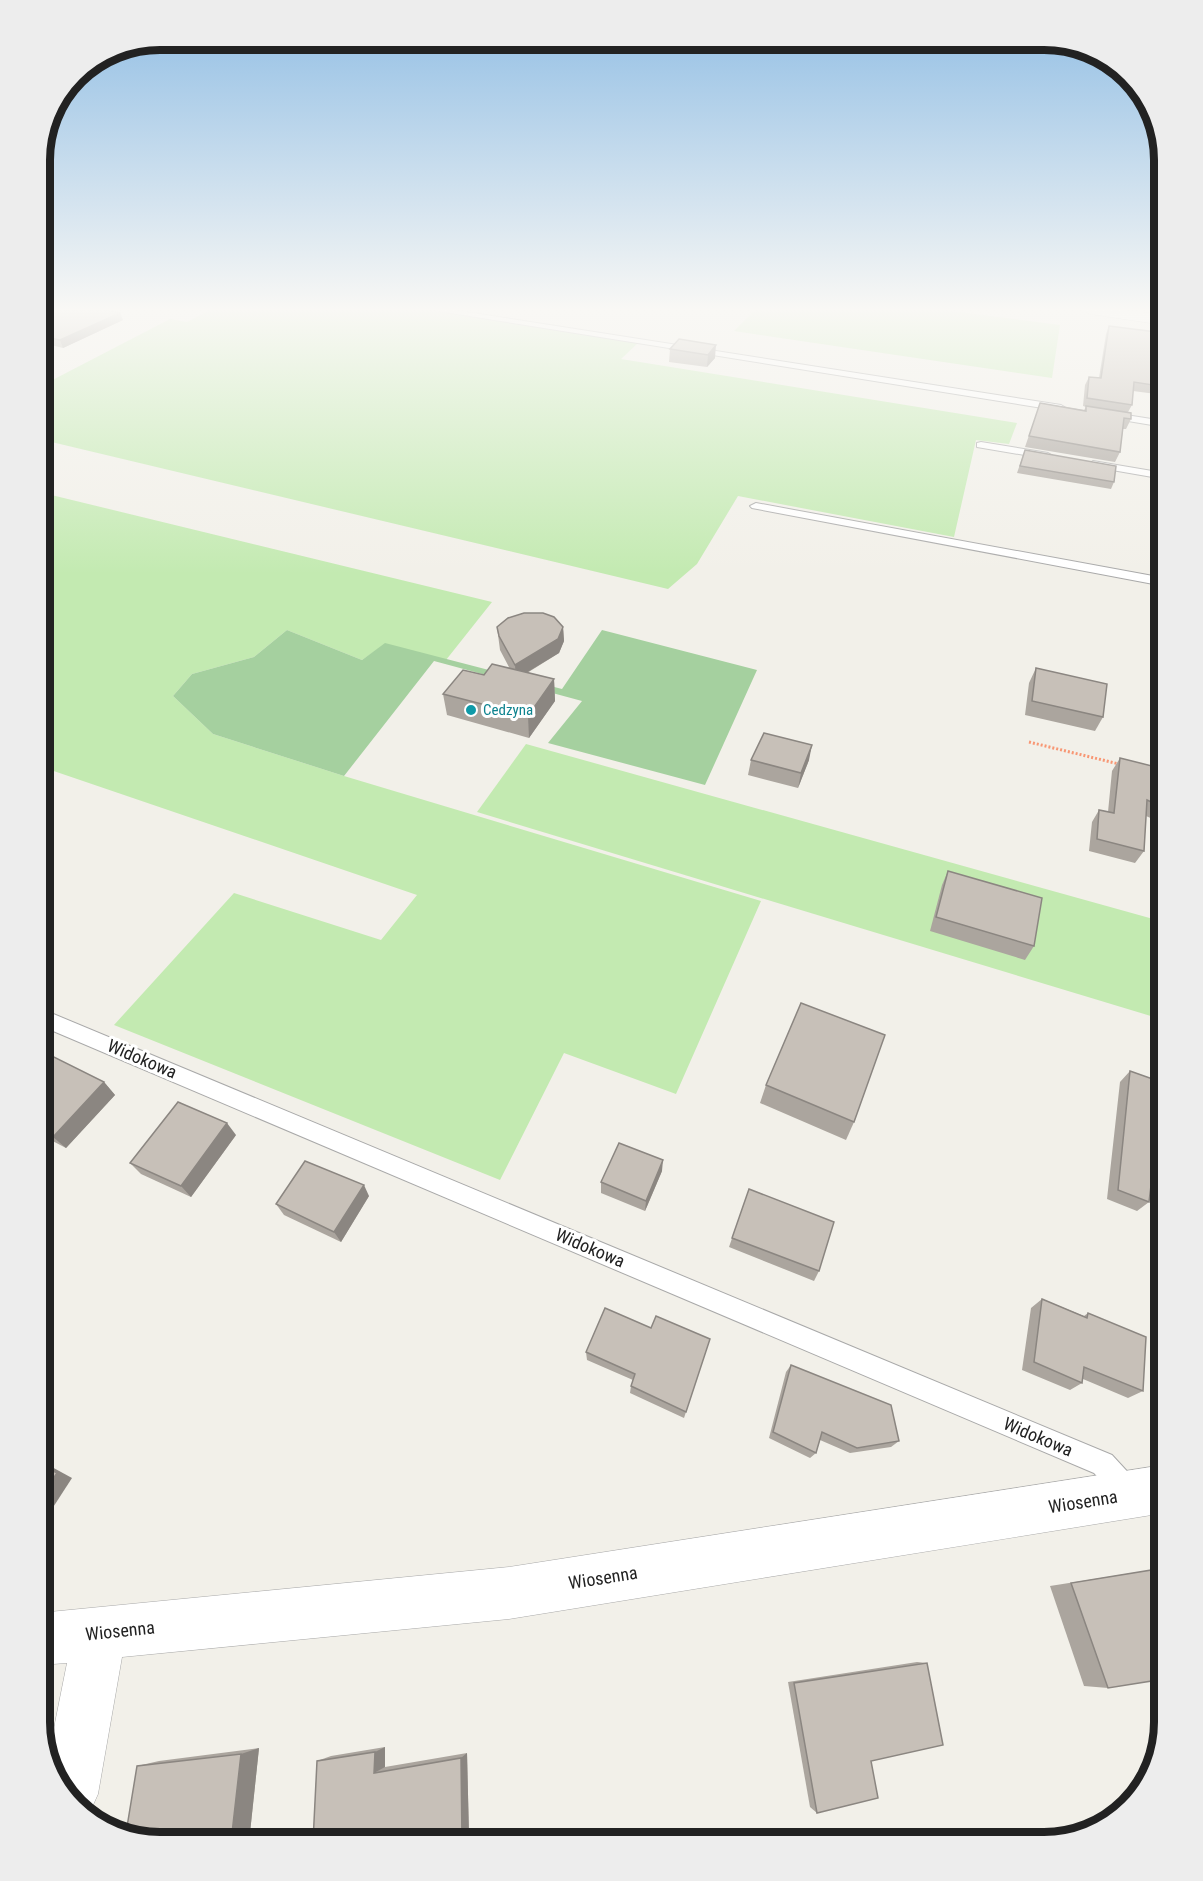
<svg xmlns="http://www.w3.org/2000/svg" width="1203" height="1881" viewBox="0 0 1203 1881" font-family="'Roboto Condensed',sans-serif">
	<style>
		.grass { fill: #c3eab1 }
		.forest { fill: #a5d09f }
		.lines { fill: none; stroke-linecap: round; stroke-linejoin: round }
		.lane-casing { stroke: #a9a9a9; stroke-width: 2 }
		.street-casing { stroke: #a9a9a9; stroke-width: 1 }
		.path { stroke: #f89774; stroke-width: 3; stroke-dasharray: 2 2; stroke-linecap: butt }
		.lane { fill: #fff; fill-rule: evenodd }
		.street { fill: #fff; fill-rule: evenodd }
		.wall { fill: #aba59e }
		.shaded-wall { fill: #8b8681 }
		.building { fill: #c7c0b8; stroke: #8b8681; stroke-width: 1.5 }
		.culture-dot { fill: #0f9aa8; stroke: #fff; stroke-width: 2 }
		.labels { text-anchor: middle; stroke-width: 6; stroke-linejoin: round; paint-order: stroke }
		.culture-label { font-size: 15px; fill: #0d838f; stroke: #fff; text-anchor: start }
		.near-street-label { font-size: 18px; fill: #222; stroke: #fff }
		.rim { fill: none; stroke: #222; stroke-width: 8 }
	</style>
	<rect width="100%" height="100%" fill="#f2f0e9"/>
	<g class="grass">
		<path d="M 210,310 L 436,310 L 640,341 L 621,359 L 1017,423 L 1009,444 L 976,440 L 954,537 L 738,496 L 697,564 L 668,589 L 39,439 L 39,387 L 170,319 L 187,322 Z"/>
		<path d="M 755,310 L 944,310 L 1060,325 L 1052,378 L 734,331 Z"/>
		<path d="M 39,492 L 492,602 L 446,660 L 385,644 L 362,660 L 287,630 L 254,657 L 192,674 L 173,696 L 213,734 L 344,776 L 761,901 L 676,1094 L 564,1053 L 500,1180 L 114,1025 L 234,893 L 381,940 L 417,895 L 39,766 Z"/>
		<path d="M 526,744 L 1164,922 L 1164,1020 L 477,812 Z"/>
	</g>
	<path class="forest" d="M 287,630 L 362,660 L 385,643 L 562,689 L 602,630 L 757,670 L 705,785 L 548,743 L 582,701 L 434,661 L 344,776 L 213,734 L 173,696 L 192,674 L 254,657 Z"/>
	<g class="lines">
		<defs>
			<g id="lane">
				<path d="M 432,310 L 454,310 L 1061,405 L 1066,408 L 1061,411 Z"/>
				<path d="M 1107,412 L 1164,421 L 1164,427 L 1104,417 L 1102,415 Z"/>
				<path d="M 981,442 L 1048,453 L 1053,456 L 1048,459 L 977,447 L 977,443 Z"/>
				<path d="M 1093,461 L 1164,473 L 1164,479 L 1089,466 L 1088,464 Z"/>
				<path d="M 756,503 L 1164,578 L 1164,586 L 752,508 L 750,506 Z"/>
				<path d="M 39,1008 L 1112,1455 L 1136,1481 L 1140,1490 L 1136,1499 L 1127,1503 L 1118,1499 L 1094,1473 L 39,1025 Z"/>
			</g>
			<g id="street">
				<path d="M 1083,310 L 1126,310 L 1164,315 L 1164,325 L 1090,314 Z"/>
				<path d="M 1164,1465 L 1164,1513 L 509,1619 L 122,1657 L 98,1794 L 89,1814 L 87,1815 L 52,1775 L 48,1758 L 67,1663 L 39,1665 L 39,1613 L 509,1567 Z"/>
			</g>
		</defs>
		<use href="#lane" class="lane-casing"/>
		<use href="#street" class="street-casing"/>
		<path class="path" d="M 1029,742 L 1119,764"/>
		<use href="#lane" class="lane"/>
		<use href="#street" class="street"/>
	</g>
	<g class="wall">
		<path d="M 39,310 L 123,320 L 63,348 L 39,342 L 39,336 L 47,334 L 50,331 L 39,328 Z"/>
		<path d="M 1109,326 L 1164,333 L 1164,386 L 1160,385 L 1156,394 L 1133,391 L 1132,405 L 1128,412 L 1131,419 L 1126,429 L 1123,429 L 1120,452 L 1115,462 L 1025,447 L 1040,403 L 1084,410 L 1086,407 L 1083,406 L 1085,385 L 1089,377 L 1099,378 L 1106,334 Z"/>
		<path d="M 679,339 L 715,358 L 707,367 L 669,362 L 670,349 Z"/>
		<path d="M 1025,450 L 1114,482 L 1111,489 L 1017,473 Z"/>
		<path d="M 497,627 L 563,627 L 564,641 L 559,653 L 527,673 L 554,679 L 555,701 L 529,738 L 447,715 L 443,694 L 484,675 L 510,669 L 500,650 Z"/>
		<path d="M 1036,668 L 1103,717 L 1095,731 L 1025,715 L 1029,683 Z"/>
		<path d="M 1120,758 L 1164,769 L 1164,824 L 1146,816 L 1144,851 L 1135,863 L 1089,851 L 1092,822 L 1099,810 L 1108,812 L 1112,771 Z"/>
		<path d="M 751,760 L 809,760 L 798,788 L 748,775 Z"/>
		<path d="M 948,871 L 1034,946 L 1025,960 L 930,931 L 942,885 Z"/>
		<path d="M 39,1053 L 104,1082 L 115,1095 L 66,1148 L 39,1134 Z"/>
		<path d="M 1130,1071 L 1164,1083 L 1164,1136 L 1157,1133 L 1149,1202 L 1137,1211 L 1107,1199 L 1120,1082 Z"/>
		<path d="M 766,1085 L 854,1122 L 846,1140 L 760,1103 Z"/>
		<path d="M 236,1135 L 191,1197 L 141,1174 L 130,1163 Z"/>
		<path d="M 662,1171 L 645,1211 L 601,1193 L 601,1182 Z"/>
		<path d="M 749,1189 L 819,1271 L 814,1281 L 729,1247 Z"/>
		<path d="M 369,1196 L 341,1242 L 284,1215 L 276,1204 Z"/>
		<path d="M 1042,1299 L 1084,1316 L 1088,1313 L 1143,1391 L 1128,1398 L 1083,1379 L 1082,1383 L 1070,1390 L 1022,1370 L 1031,1308 Z"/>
		<path d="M 651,1328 L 710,1339 L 684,1418 L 630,1393 L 631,1386 L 633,1380 L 587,1360 L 586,1352 Z"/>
		<path d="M 791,1365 L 899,1441 L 891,1447 L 850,1453 L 820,1440 L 816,1453 L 810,1458 L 769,1438 L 786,1372 Z"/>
		<path d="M 1164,1568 L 1108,1688 L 1084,1686 L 1050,1586 Z"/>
		<path d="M 917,1662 L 927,1663 L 817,1813 L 810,1807 L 788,1682 Z"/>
		<path d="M 385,1747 L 385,1767 L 467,1753 L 469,1836 L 465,1842 L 313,1842 L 317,1761 L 331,1756 Z"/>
		<path d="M 259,1748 L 249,1842 L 137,1766 L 159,1761 Z"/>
	</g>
	<g class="shaded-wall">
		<path d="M 120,313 L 123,320 L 63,348 L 60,340 Z"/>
		<path d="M 716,345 L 715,358 L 707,367 L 708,355 Z"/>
		<path d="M 563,627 L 564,641 L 559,653 L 516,679 L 515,665 Z"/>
		<path d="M 554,679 L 555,701 L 529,738 L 528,716 Z"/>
		<path d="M 812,745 L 809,760 L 798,788 L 801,773 Z"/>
		<path d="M 104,1082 L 115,1095 L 66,1148 L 53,1137 Z"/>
		<path d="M 227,1123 L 236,1135 L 191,1197 L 181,1186 Z"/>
		<path d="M 663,1160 L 662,1171 L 645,1211 L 646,1201 Z"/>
		<path d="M 364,1185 L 369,1196 L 341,1242 L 334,1232 Z"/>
		<path d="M 39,1460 L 72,1478 L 39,1529 Z"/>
		<path d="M 385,1747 L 385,1767 L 374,1773 L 375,1752 Z"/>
		<path d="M 259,1748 L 249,1842 L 231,1842 L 241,1754 Z"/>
		<path d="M 467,1753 L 469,1836 L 465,1842 L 462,1842 L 461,1758 Z"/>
	</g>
	<g class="building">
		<path d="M 39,310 L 108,310 L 120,313 L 60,340 L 39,336 L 39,334 L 47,334 L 51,330 L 49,324 L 39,321 Z"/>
		<path d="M 1109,326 L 1164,333 L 1164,377 L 1160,376 L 1159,386 L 1134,382 L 1132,405 L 1087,398 L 1089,377 L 1101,378 Z"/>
		<path d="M 679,339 L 716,345 L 708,355 L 670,349 Z"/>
		<path d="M 1040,403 L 1086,411 L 1086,406 L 1131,413 L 1131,419 L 1124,418 L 1120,452 L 1029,436 Z"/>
		<path d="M 1025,450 L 1116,466 L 1114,482 L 1020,466 Z"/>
		<path d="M 524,613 L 543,613 L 554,617 L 563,627 L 558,639 L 515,665 L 499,636 L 497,627 L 508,618 Z"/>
		<path d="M 492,664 L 554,679 L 528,716 L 443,694 L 463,670 L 484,675 Z"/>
		<path d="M 1036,668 L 1107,684 L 1103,717 L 1032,701 Z"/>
		<path d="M 764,733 L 812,745 L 801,773 L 751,760 Z"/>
		<path d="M 1120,758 L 1164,769 L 1164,808 L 1147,800 L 1144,851 L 1097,839 L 1099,810 L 1114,813 Z"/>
		<path d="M 948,871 L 1042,898 L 1034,946 L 936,917 Z"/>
		<path d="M 801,1003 L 885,1035 L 854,1122 L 766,1085 Z"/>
		<path d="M 39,1053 L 52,1058 L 54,1057 L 104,1082 L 53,1137 L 39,1129 Z"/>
		<path d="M 1130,1071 L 1164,1083 L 1164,1121 L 1159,1119 L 1149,1202 L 1118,1190 Z"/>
		<path d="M 178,1102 L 227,1123 L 181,1186 L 130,1163 Z"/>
		<path d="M 619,1143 L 663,1160 L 646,1201 L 601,1182 Z"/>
		<path d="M 305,1161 L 364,1185 L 334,1232 L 276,1204 Z"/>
		<path d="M 749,1189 L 834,1222 L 819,1271 L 732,1238 Z"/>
		<path d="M 1042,1299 L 1087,1318 L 1088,1313 L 1146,1337 L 1143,1391 L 1084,1367 L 1082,1383 L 1034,1362 Z"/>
		<path d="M 605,1308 L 651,1328 L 656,1316 L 710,1339 L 686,1412 L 631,1386 L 635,1374 L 586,1352 Z"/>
		<path d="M 791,1365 L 891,1405 L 899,1441 L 857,1448 L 822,1432 L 816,1453 L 773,1432 Z"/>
		<path d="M 39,1463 L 57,1473 L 39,1500 Z"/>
		<path d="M 1164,1568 L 1164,1679 L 1108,1688 L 1071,1583 Z"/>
		<path d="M 927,1663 L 943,1745 L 871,1761 L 878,1798 L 817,1813 L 794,1683 Z"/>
		<path d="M 375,1752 L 374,1773 L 461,1758 L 462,1842 L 313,1842 L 317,1761 Z"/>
		<path d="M 241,1754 L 231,1842 L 152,1842 L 126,1833 L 137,1766 Z"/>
	</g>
	<linearGradient id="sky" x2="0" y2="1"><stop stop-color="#8fbde4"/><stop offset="0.54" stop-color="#f9f8f5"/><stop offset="1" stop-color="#f9f8f5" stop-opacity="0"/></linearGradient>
	<rect width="1203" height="574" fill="url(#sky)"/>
	<circle class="culture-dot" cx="471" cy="710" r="6"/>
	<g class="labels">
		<g class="culture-label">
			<text x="483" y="715">Cedzyna</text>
		</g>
		<g class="near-street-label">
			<text transform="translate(142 1059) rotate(23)" y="6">Widokowa</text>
			<text transform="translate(590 1248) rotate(23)" y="6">Widokowa</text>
			<text transform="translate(1038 1437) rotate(23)" y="6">Widokowa</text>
			<text transform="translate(1083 1502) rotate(-9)" y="6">Wiosenna</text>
			<text transform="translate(603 1578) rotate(-9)" y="6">Wiosenna</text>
			<text transform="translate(120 1631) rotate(-6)" y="6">Wiosenna</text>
		</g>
	</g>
	<path d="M0 0H1203V1881H0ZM160 50H1044A110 110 0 0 1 1154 160V1722A110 110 0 0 1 1044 1832H160A110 110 0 0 1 50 1722V160A110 110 0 0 1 160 50Z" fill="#ededed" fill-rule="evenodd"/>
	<path class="rim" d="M160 50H1044A110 110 0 0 1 1154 160V1722A110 110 0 0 1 1044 1832H160A110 110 0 0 1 50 1722V160A110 110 0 0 1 160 50Z"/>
</svg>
